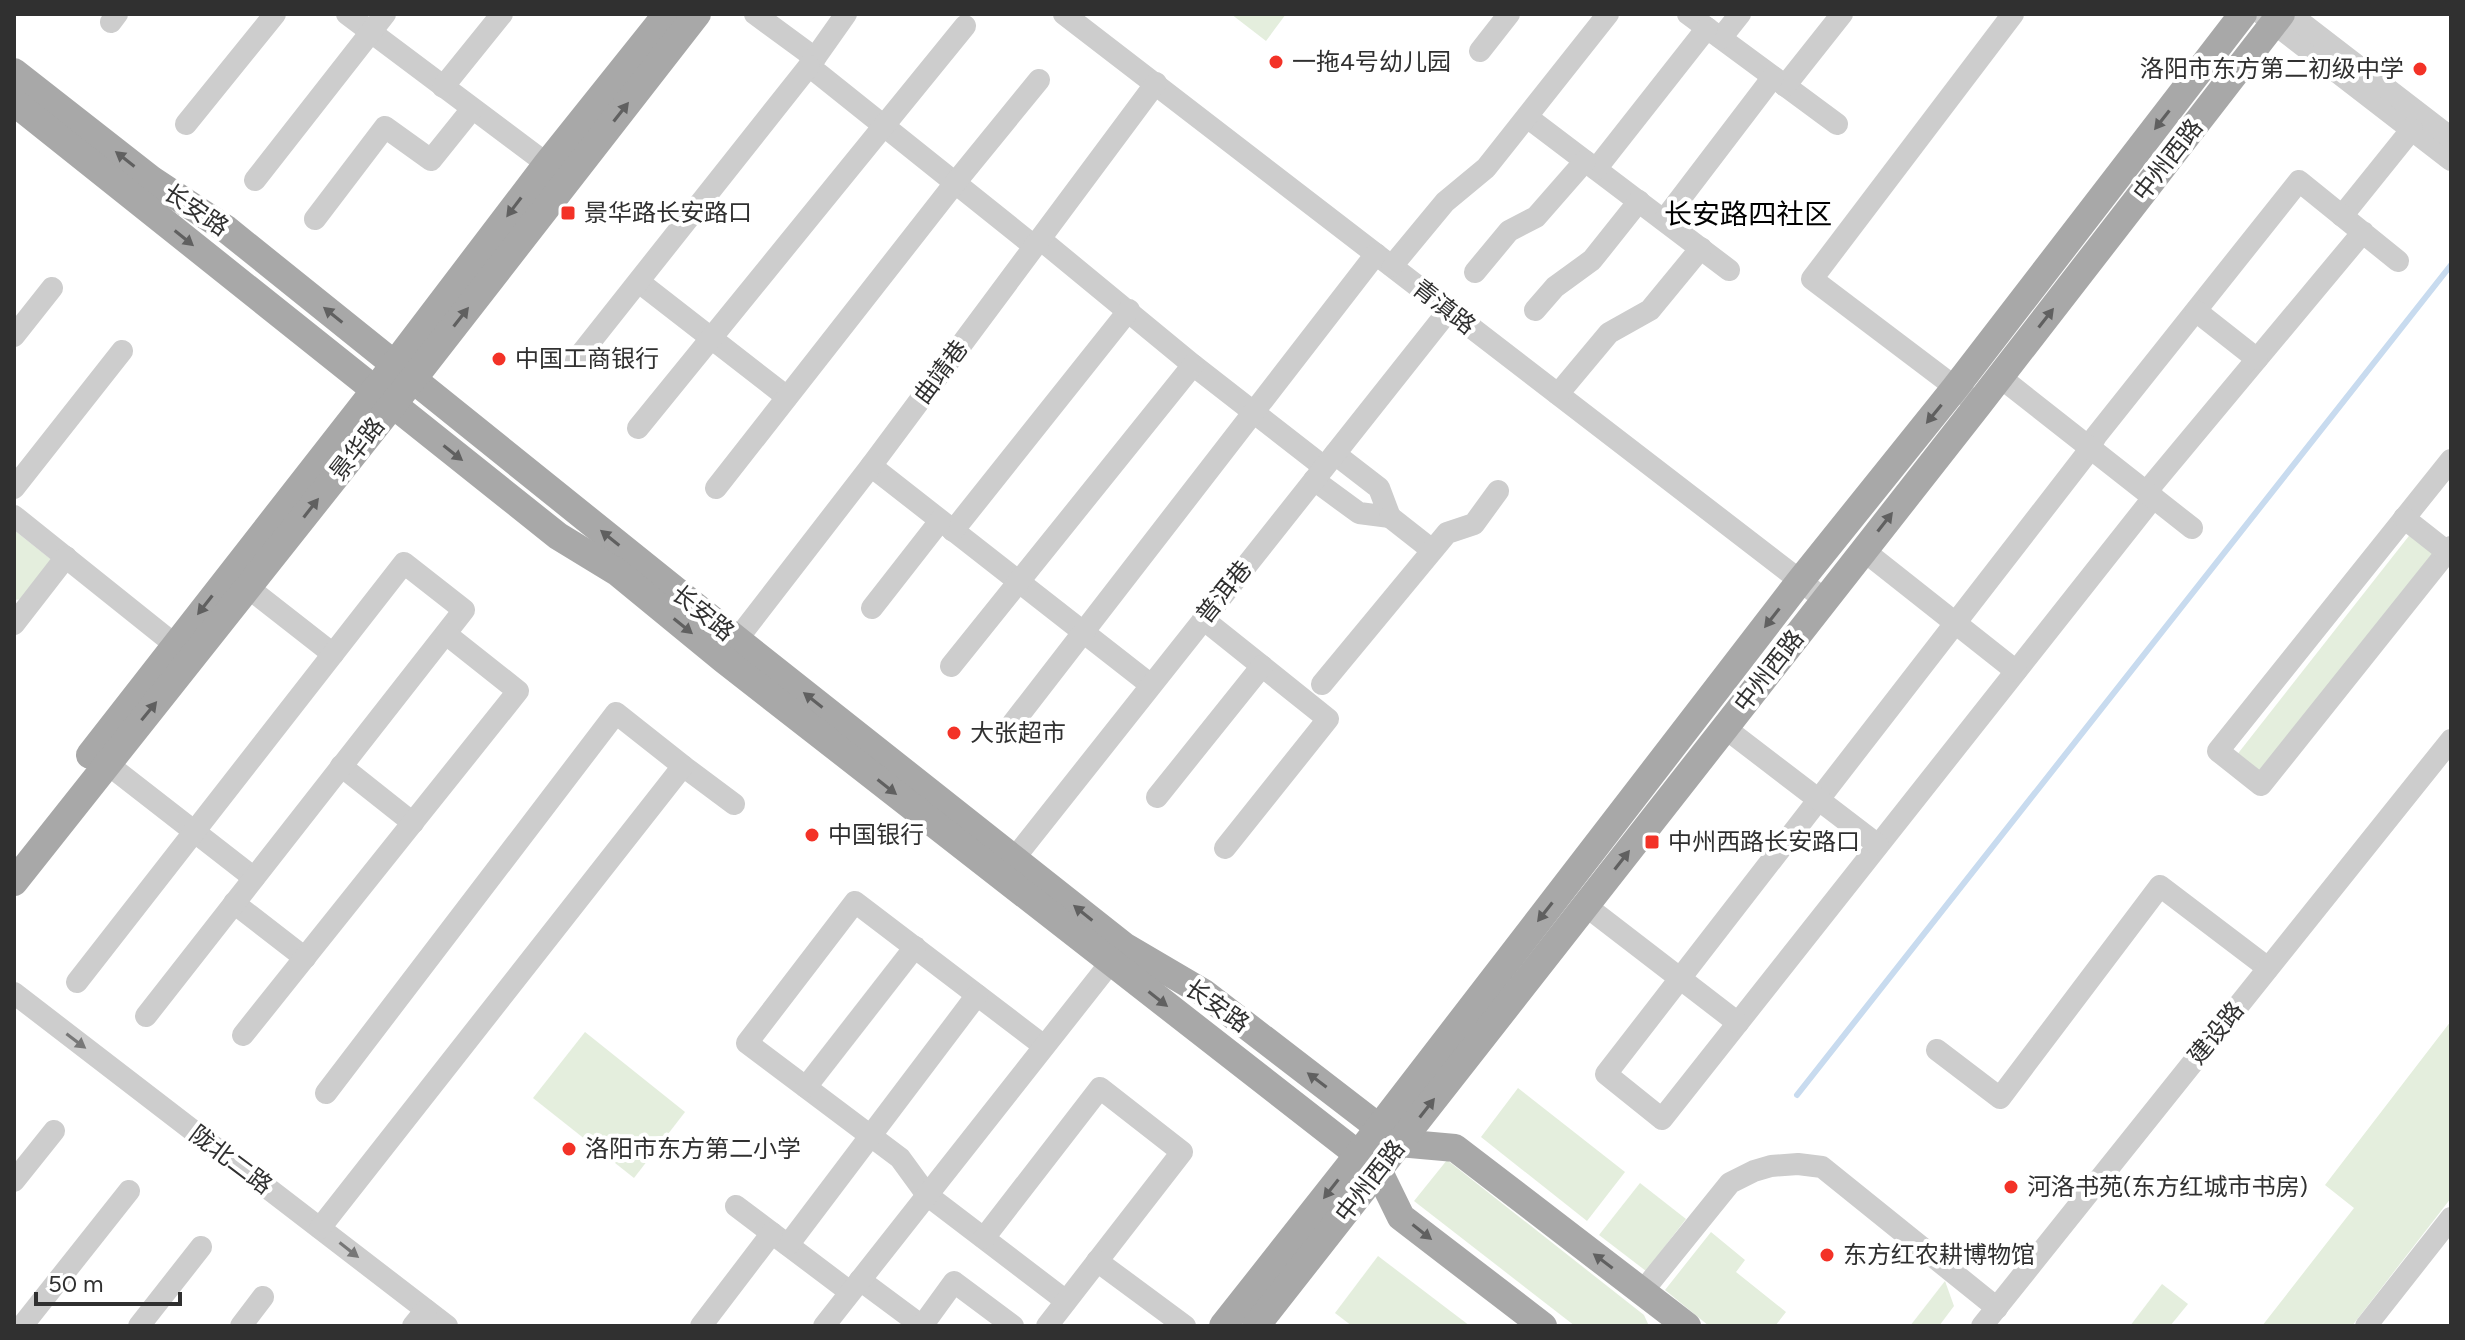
<svg xmlns="http://www.w3.org/2000/svg" width="2465" height="1340" viewBox="0 0 2465 1340" font-family="Figtree,'Noto Sans SC',sans-serif">
	<style>
		.green { fill: #e4eedd }
		.lines { fill: none; stroke-linecap: round; stroke-linejoin: round }
		.stream { stroke: #c8dbef; stroke-width: 6 }
		.minor { stroke: #cdcdcd; stroke-width: 22 }
		.major { stroke: #a8a8a8; stroke-width: 28 }
		.oneway { fill: #606060 }
		.oneway2 { fill: #777 }
		.poi-dot { fill: #f33227; stroke: #fff; stroke-width: 3 }
		.labels { text-anchor: middle; stroke-width: 8; stroke-linejoin: round; paint-order: stroke }
		.poi-label { font-size: 24px; fill: #303030; stroke: #fff; text-anchor: start }
		.street-label { font-size: 24px; fill: #303030; stroke: #fff }
		.quarter-label { font-size: 28px; fill: #000; stroke: #fff }
	</style>
	<rect width="100%" height="100%" fill="#fff"/>
	<g class="green">
		<path d="M 1231,14 L 1286,14 L 1266,41 Z"/>
		<path d="M 14,530 L 53,561 L 25,599 L 14,600 Z"/>
		<path d="M 2412,532 L 2436,551 L 2261,775 L 2236,756 Z"/>
		<path d="M 2451,1021 L 2451,1198 L 2352,1326 L 2262,1326 L 2354,1208 L 2325,1185 Z"/>
		<path d="M 585,1032 L 685,1112 L 634,1178 L 533,1098 Z"/>
		<path d="M 1518,1088 L 1625,1172 L 1587,1221 L 1481,1137 Z"/>
		<path d="M 1447,1160 L 1644,1315 L 1649,1326 L 1575,1326 L 1414,1201 Z"/>
		<path d="M 1640,1183 L 1686,1219 L 1646,1271 L 1599,1235 Z"/>
		<path d="M 1711,1232 L 1745,1260 L 1736,1272 L 1786,1312 L 1775,1326 L 1709,1326 L 1665,1290 Z"/>
		<path d="M 1378,1256 L 1470,1326 L 1352,1326 L 1335,1313 Z"/>
		<path d="M 1945,1281 L 1954,1306 L 1939,1326 L 1910,1326 Z"/>
		<path d="M 2162,1284 L 2188,1304 L 2170,1326 L 2130,1326 Z"/>
	</g>
	<g class="lines">
		<path class="stream" d="M 1797,1095 L 2451,265"/>
		<g class="minor">
			<path d="M 347,14 L 547,164"/>
			<path d="M 755,14 L 815,58 L 809,66 L 1034,246"/>
			<path d="M 1064,14 L 1824,599"/>
			<path d="M 1688,14 L 1837,124"/>
			<path d="M 2262,14 L 2451,160"/>
			<path d="M 2290,14 L 2451,138"/>
			<path d="M 111,22 L 117,14"/>
			<path d="M 1721,38 L 1740,14"/>
			<path d="M 1480,51 L 1509,14"/>
			<path d="M 815,58 L 846,14"/>
			<path d="M 1785,86 L 1842,14"/>
			<path d="M 443,87 L 502,14"/>
			<path d="M 1527,117 L 1729,270"/>
			<path d="M 186,124 L 275,14"/>
			<path d="M 1596,169 L 1707,28"/>
			<path d="M 255,180 L 385,14"/>
			<path d="M 2342,216 L 2412,129"/>
			<path d="M 315,219 L 385,127 L 431,160 L 472,109"/>
			<path d="M 1664,220 L 1773,77"/>
			<path d="M 2363,232 L 2152,485 L 2149,503 L 1662,1119 L 1606,1074 L 2084,457 L 2096,436 L 2299,181 L 2398,261"/>
			<path d="M 1040,239 L 1193,365 L 1324,467"/>
			<path d="M 1392,266 L 1445,202 L 1486,168 L 1608,14"/>
			<path d="M 1475,272 L 1509,231 L 1536,217 L 1585,161"/>
			<path d="M 639,282 L 787,397"/>
			<path d="M 1535,310 L 1555,287 L 1592,260 L 1639,201"/>
			<path d="M 2196,311 L 2257,359"/>
			<path d="M 14,336 L 52,288"/>
			<path d="M 576,360 L 809,66"/>
			<path d="M 2000,377 L 2192,528"/>
			<path d="M 1558,394 L 1609,333 L 1650,310 L 1701,248"/>
			<path d="M 1968,397 L 1812,279 L 2013,14"/>
			<path d="M 638,428 L 965,26"/>
			<path d="M 2451,460 L 2218,751 L 2261,785 L 2451,547"/>
			<path d="M 871,466 L 1151,685"/>
			<path d="M 1314,480 L 1359,513 L 1390,517 L 1379,488 L 1335,454"/>
			<path d="M 14,488 L 122,351"/>
			<path d="M 716,488 L 955,183 L 1039,80"/>
			<path d="M 14,516 L 174,644"/>
			<path d="M 1390,517 L 1432,550"/>
			<path d="M 2404,518 L 2451,555"/>
			<path d="M 953,531 L 1129,310"/>
			<path d="M 1863,550 L 2016,671"/>
			<path d="M 237,579 L 333,654"/>
			<path d="M 872,608 L 940,521"/>
			<path d="M 1203,619 L 1328,719 L 1225,848"/>
			<path d="M 14,624 L 66,557"/>
			<path d="M 728,651 L 871,466 L 1156,83"/>
			<path d="M 951,666 L 1193,365"/>
			<path d="M 1322,684 L 1447,533 L 1474,524 L 1498,491"/>
			<path d="M 1013,723 L 1376,254"/>
			<path d="M 1725,728 L 1878,845"/>
			<path d="M 96,755 L 254,878"/>
			<path d="M 341,766 L 413,823"/>
			<path d="M 683,766 L 734,804"/>
			<path d="M 1157,797 L 1262,666"/>
			<path d="M 1005,870 L 1449,310"/>
			<path d="M 234,903 L 305,958"/>
			<path d="M 1586,906 L 1738,1023"/>
			<path d="M 77,982 L 404,563 L 464,610 L 146,1016"/>
			<path d="M 14,993 L 447,1326"/>
			<path d="M 243,1035 L 518,691 L 446,634"/>
			<path d="M 1044,1046 L 855,902 L 747,1043 L 900,1158 L 927,1195 L 1066,1301"/>
			<path d="M 1937,1050 L 2000,1098 L 2160,886 L 2268,968"/>
			<path d="M 806,1087 L 915,947"/>
			<path d="M 14,1181 L 54,1131"/>
			<path d="M 736,1206 L 850,1292"/>
			<path d="M 320,1228 L 683,766 L 616,713 L 326,1093"/>
			<path d="M 984,1238 L 1100,1088 L 1182,1152 L 1047,1326"/>
			<path d="M 788,1245 L 977,995"/>
			<path d="M 1097,1261 L 1185,1326"/>
			<path d="M 860,1280 L 922,1326"/>
			<path d="M 1642,1292 L 1730,1183 L 1754,1171 L 1771,1166 L 1798,1164 L 1822,1167 L 1997,1308"/>
			<path d="M 22,1326 L 129,1191"/>
			<path d="M 139,1326 L 201,1247"/>
			<path d="M 241,1326 L 263,1297"/>
			<path d="M 413,1326 L 426,1310"/>
			<path d="M 701,1326 L 772,1233"/>
			<path d="M 824,1326 L 1111,962"/>
			<path d="M 922,1326 L 954,1282 L 1013,1326"/>
			<path d="M 1982,1326 L 2451,740"/>
			<path d="M 2366,1326 L 2451,1218"/>
		</g>
		<g class="major">
			<path d="M 14,72 L 152,180 L 226,229 L 736,639 L 1124,946 L 1204,993 L 1399,1143 L 1455,1148 L 1687,1326"/>
			<path d="M 14,102 L 558,536 L 617,572 L 723,659 L 1378,1170 L 1401,1217 L 1543,1326"/>
			<path d="M 90,755 L 375,390 L 547,164 L 667,14"/>
			<path d="M 14,882 L 413,379 L 697,14"/>
			<path d="M 1223,1326 L 1358,1155 L 1800,581 L 1955,388 L 2243,14"/>
			<path d="M 1256,1326 L 1978,405 L 2281,14"/>
		</g>
	</g>
	<defs><path id="oneway-solid" d="M-6-.8H1V-3.2L6.5 0L1 3.2V.8H-6Z" transform="scale(2)"/></defs>
	<g class="oneway">
		<use href="#oneway-solid" transform="translate(621 112) rotate(-52)"/>
		<use href="#oneway-solid" transform="translate(2162 120) rotate(128)"/>
		<use href="#oneway-solid" transform="translate(125 159) rotate(-142)"/>
		<use href="#oneway-solid" transform="translate(514 207) rotate(127)"/>
		<use href="#oneway-solid" transform="translate(184 238) rotate(39)"/>
		<use href="#oneway-solid" transform="translate(333 315) rotate(-141)"/>
		<use href="#oneway-solid" transform="translate(461 317) rotate(-52)"/>
		<use href="#oneway-solid" transform="translate(2046 318) rotate(-52)"/>
		<use href="#oneway-solid" transform="translate(1934 414) rotate(129)"/>
		<use href="#oneway-solid" transform="translate(453 453) rotate(38)"/>
		<use href="#oneway-solid" transform="translate(311 508) rotate(-52)"/>
		<use href="#oneway-solid" transform="translate(1885 522) rotate(-52)"/>
		<use href="#oneway-solid" transform="translate(610 538) rotate(-141)"/>
		<use href="#oneway-solid" transform="translate(205 605) rotate(128)"/>
		<use href="#oneway-solid" transform="translate(1772 618) rotate(128)"/>
		<use href="#oneway-solid" transform="translate(683 626) rotate(39)"/>
		<use href="#oneway-solid" transform="translate(813 700) rotate(-142)"/>
		<use href="#oneway-solid" transform="translate(149 711) rotate(-51)"/>
		<use href="#oneway-solid" transform="translate(887 787) rotate(38)"/>
		<use href="#oneway-solid" transform="translate(1622 860) rotate(-52)"/>
		<use href="#oneway-solid" transform="translate(1545 912) rotate(128)"/>
		<use href="#oneway-solid" transform="translate(1083 913) rotate(-141)"/>
		<use href="#oneway-solid" transform="translate(1158 999) rotate(38)"/>
		<use href="#oneway-solid" transform="translate(1317 1080) rotate(-143)"/>
		<use href="#oneway-solid" transform="translate(1427 1108) rotate(-52)"/>
		<use href="#oneway-solid" transform="translate(1331 1189) rotate(128)"/>
		<use href="#oneway-solid" transform="translate(1422 1232) rotate(38)"/>
		<use href="#oneway-solid" transform="translate(1603 1261) rotate(-143)"/>
	</g>
	<g class="oneway2">
		<use href="#oneway-solid" transform="translate(76 1041) rotate(37)"/>
		<use href="#oneway-solid" transform="translate(349 1250) rotate(38)"/>
	</g>
	<g class="poi-dot">
		<circle cx="1276" cy="62" r="8"/>
		<circle cx="2420" cy="69" r="8"/>
		<rect x="560" y="205" width="16" height="16" rx="4"/>
		<circle cx="499" cy="359" r="8"/>
		<circle cx="954" cy="733" r="8"/>
		<circle cx="812" cy="835" r="8"/>
		<rect x="1644" y="834" width="16" height="16" rx="4"/>
		<circle cx="569" cy="1149" r="8"/>
		<circle cx="2011" cy="1187" r="8"/>
		<circle cx="1827" cy="1255" r="8"/>
	</g>
	<g class="labels">
		<g class="poi-label">
			<text x="1292" y="70">一拖4号幼儿园</text>
			<text x="2404" y="77" text-anchor="end">洛阳市东方第二初级中学</text>
			<text x="584" y="221">景华路长安路口</text>
			<text x="515" y="367">中国工商银行</text>
			<text x="970" y="741">大张超市</text>
			<text x="828" y="843">中国银行</text>
			<text x="1668" y="850">中州西路长安路口</text>
			<text x="585" y="1157">洛阳市东方第二小学</text>
			<text x="2027" y="1195">河洛书苑(东方红城市书房)</text>
			<text x="1843" y="1263">东方红农耕博物馆</text>
		</g>
		<g class="street-label">
			<text transform="translate(2168 160) rotate(-52)" y="8">中州西路</text>
			<text transform="translate(196 210) rotate(34)" y="8">长安路</text>
			<text transform="translate(1444 307) rotate(38)" y="8">青滇路</text>
			<text transform="translate(941 372) rotate(-53)" y="8">曲靖巷</text>
			<text transform="translate(357 449) rotate(-52)" y="8">景华路</text>
			<text transform="translate(1224 592) rotate(-51)" y="8">普洱巷</text>
			<text transform="translate(703 613) rotate(39)" y="8">长安路</text>
			<text transform="translate(1769 671) rotate(-52)" y="8">中州西路</text>
			<text transform="translate(1217 1006) rotate(35)" y="8">长安路</text>
			<text transform="translate(2216 1033) rotate(-51)" y="8">建设路</text>
			<text transform="translate(231 1160) rotate(37)" y="8">陇北二路</text>
			<text transform="translate(1370 1181) rotate(-52)" y="8">中州西路</text>
		</g>
		<g class="quarter-label">
			<text x="1748" y="224">长安路四社区</text>
		</g>
	</g>
	<rect width="2465" height="1340" fill="none" stroke="#303030" stroke-width="32"/>
	<path d="M36 1292v12h144v-12" fill="none" stroke="#303030" stroke-width="4"/>
	<text x="48" y="1292" font-size="24" fill="#303030" stroke="#ffffff" stroke-width="6" paint-order="stroke">50 m</text>
</svg>
